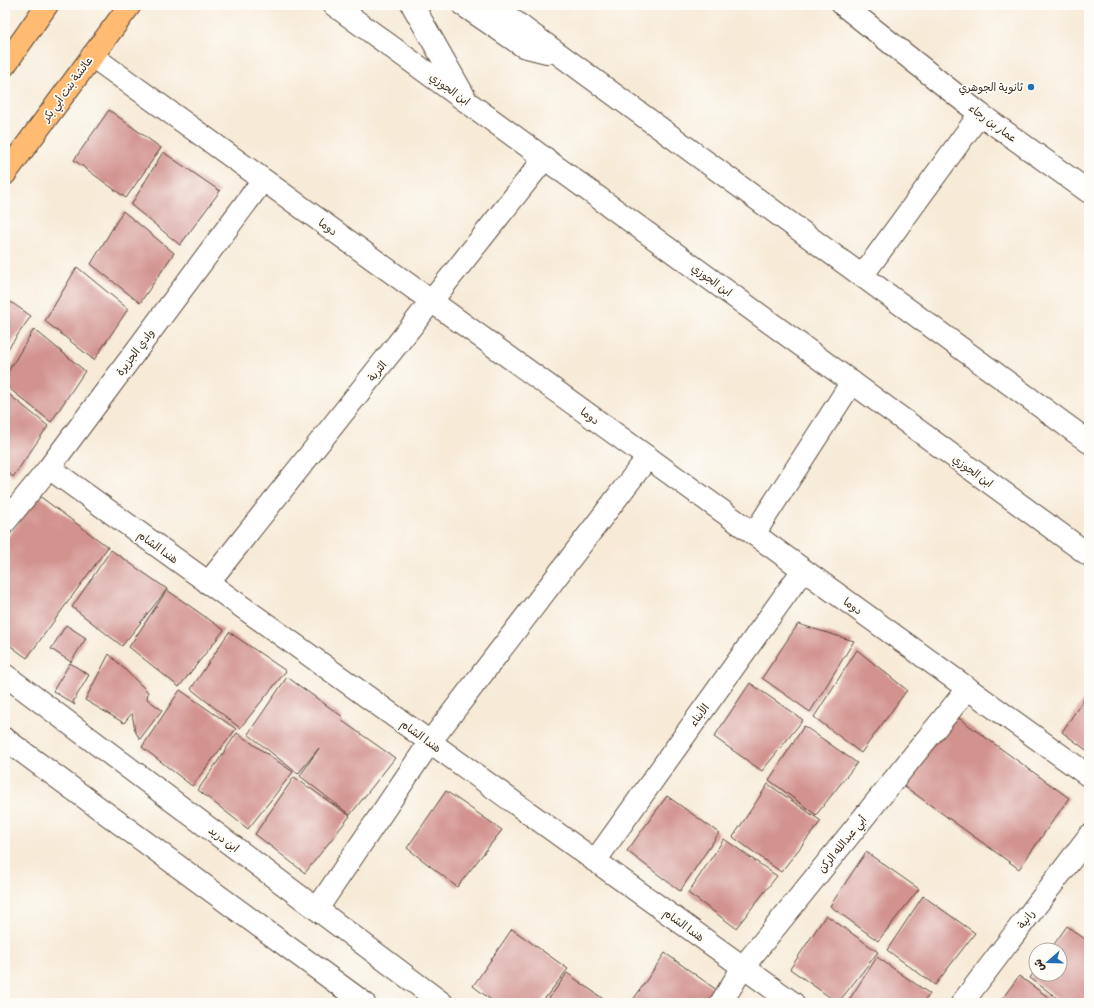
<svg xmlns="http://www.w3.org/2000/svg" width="1094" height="1008" viewBox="0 0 1094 1008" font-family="'Gochi Hand','Playpen Sans Arabic',sans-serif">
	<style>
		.building { fill: #d2928e }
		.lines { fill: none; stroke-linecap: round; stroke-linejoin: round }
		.minor-casing { stroke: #57473a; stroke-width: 24 }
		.major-casing { stroke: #57473a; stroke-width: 24 }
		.minor { stroke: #fff; stroke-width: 22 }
		.major { stroke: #ffbb71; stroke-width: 22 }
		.poi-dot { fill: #1f6fb2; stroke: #fdfcf7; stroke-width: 1.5 }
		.labels { text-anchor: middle; stroke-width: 3.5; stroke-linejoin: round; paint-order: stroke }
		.poi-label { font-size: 11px; fill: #3b2a1e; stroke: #fdfcf7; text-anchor: end }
		.street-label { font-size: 11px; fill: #3b2a1e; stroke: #fdfcf7 }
	</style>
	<rect width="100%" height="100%" fill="#fdfcf7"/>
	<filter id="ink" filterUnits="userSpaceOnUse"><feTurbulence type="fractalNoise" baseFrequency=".025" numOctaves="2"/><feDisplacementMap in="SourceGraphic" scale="8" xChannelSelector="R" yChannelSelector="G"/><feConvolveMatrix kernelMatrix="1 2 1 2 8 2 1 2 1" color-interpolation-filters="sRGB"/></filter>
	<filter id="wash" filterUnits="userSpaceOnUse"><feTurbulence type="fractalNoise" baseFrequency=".012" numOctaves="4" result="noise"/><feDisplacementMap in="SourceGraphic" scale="16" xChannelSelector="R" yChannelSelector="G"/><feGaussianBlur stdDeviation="0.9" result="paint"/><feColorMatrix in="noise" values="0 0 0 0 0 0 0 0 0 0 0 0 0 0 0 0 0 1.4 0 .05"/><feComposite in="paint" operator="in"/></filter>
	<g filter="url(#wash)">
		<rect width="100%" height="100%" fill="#f7ebd8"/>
		<g id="blocks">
			<g class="building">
				<path d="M 109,110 L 161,148 L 126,198 L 74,160 Z"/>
				<path d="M 163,152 L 220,191 L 180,245 L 131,205 Z"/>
				<path d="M 123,211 L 174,253 L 140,303 L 91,264 Z"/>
				<path d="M 77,267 L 128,309 L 94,360 L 45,321 Z"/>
				<path d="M 5,298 L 31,316 L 5,353 Z"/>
				<path d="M 34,329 L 85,371 L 51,422 L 5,385 L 5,377 Z"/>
				<path d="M 5,391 L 48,426 L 13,477 L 5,470 Z"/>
				<path d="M 38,495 L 108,547 L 27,658 L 5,642 L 5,541 Z"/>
				<path d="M 111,550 L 167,589 L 122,646 L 72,607 Z"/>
				<path d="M 167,590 L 224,630 L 179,687 L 129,647 Z"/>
				<path d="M 798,624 L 854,641 L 810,712 L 762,678 Z"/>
				<path d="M 66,625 L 86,638 L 71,662 L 51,649 Z"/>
				<path d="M 229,632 L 286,671 L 240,728 L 191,689 Z"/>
				<path d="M 857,650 L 907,690 L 861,753 L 814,717 Z"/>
				<path d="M 109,654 L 148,692 L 147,699 L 162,710 L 140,739 L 135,731 L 132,713 L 124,723 L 85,700 Z"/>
				<path d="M 70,663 L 89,675 L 73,702 L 75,705 L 53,691 Z"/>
				<path d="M 287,677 L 343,717 L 341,720 L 395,758 L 350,815 L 300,776 L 319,748 L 298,774 L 248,734 Z"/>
				<path d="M 750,683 L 803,720 L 762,771 L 714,737 Z"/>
				<path d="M 180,690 L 236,729 L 192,786 L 142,747 Z"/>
				<path d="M 1089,691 L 1089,752 L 1062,732 Z"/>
				<path d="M 949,711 L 1069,798 L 1019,869 L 904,786 Z"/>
				<path d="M 804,726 L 857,763 L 816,815 L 769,780 Z"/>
				<path d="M 237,733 L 293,772 L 248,829 L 198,790 Z"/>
				<path d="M 294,777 L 350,816 L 305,873 L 255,834 Z"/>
				<path d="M 768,784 L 821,821 L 781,872 L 733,837 Z"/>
				<path d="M 446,791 L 502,830 L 457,887 L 407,848 Z"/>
				<path d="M 667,796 L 719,833 L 680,891 L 627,851 Z"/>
				<path d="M 724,839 L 777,876 L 736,928 L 688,893 Z"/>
				<path d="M 866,852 L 919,889 L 878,941 L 830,906 Z"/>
				<path d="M 923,896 L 975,933 L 935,985 L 887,950 Z"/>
				<path d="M 826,915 L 878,952 L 838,1003 L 790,969 Z"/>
				<path d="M 1067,926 L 1089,942 L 1089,1003 L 1064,1003 L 1030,978 L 1036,969 L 1036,974 L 1060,974 L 1060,950 L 1050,950 Z"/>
				<path d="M 512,929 L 568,969 L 541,1003 L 495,1003 L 473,986 Z"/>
				<path d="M 665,953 L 721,993 L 713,1003 L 631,1003 Z"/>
				<path d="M 877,957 L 930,994 L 923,1003 L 847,1003 Z"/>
				<path d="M 567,973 L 609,1003 L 546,1003 Z"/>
				<path d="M 1019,976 L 1056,1003 L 999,1003 Z"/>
			</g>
		</g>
	</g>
	<g filter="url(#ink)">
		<use href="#blocks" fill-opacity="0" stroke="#57473a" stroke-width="1"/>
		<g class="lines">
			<defs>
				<g id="minor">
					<path d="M 334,5 L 1089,555"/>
					<path d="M 414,5 L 413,6 L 464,96"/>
					<path d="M 463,5 L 523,46 L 547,52"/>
					<path d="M 492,5 L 1089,442"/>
					<path d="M 843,5 L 980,114 L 1089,192"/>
					<path d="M 92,56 L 1089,776"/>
					<path d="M 862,276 L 980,114"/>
					<path d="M 49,468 L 793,1003"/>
					<path d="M 5,522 L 49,468 L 263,180"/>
					<path d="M 754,534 L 852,382"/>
					<path d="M 208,583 L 545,158"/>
					<path d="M 5,675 L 442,1003"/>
					<path d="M 5,739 L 364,1003"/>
					<path d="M 595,861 L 803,570"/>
					<path d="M 317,909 L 430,742 L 648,457"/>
					<path d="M 721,1003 L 743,967 L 968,688"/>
					<path d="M 962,1003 L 1089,836"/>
				</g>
				<g id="major">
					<path d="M 5,65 L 47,5"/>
					<path d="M 5,174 L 130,5"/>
				</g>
			</defs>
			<use href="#minor" class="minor-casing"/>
			<use href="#major" class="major-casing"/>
			<use href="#minor" class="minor"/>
			<use href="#major" class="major"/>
		</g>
	</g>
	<circle class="poi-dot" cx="1031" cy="87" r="4"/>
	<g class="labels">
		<g class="poi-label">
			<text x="1023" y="91">ثانوية الجوهري</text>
		</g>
		<g class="street-label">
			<text transform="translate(67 89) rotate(-54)" y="4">عائشة بنت أبي بكر</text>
			<text transform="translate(450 89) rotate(36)" y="4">ابن الجوزي</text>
			<text transform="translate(993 123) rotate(36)" y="4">عمار بن رجاء</text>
			<text transform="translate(328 227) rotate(36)" y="4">دوما</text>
			<text transform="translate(712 280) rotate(36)" y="4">ابن الجوزي</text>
			<text transform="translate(135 352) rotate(-53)" y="4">وادي الجزيرة</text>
			<text transform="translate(377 371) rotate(-51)" y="4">الثربة</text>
			<text transform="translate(590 416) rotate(36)" y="4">دوما</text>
			<text transform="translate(973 471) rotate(36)" y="4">ابن الجوزي</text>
			<text transform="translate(158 547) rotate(36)" y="4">هندا الشام</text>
			<text transform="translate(853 606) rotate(36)" y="4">دوما</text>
			<text transform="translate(699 715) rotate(-54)" y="4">الأبناء</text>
			<text transform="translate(421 736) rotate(36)" y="4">هندا الشام</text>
			<text transform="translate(224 839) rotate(37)" y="4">ابن دريد</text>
			<text transform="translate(842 844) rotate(-51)" y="4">أبي عبدالله الركن</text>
			<text transform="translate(1026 919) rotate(-53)" y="4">رانية</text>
			<text transform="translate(684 925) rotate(36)" y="4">هندا الشام</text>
		</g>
	</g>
	<rect width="1094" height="1008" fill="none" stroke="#fdfcf7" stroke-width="20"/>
	<g transform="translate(1048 962) rotate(250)"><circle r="19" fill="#fdfcf7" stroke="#afa8a0"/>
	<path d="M0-3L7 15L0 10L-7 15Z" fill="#1f6fb2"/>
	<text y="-6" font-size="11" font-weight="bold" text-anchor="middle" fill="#3b2a1e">ش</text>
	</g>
</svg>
